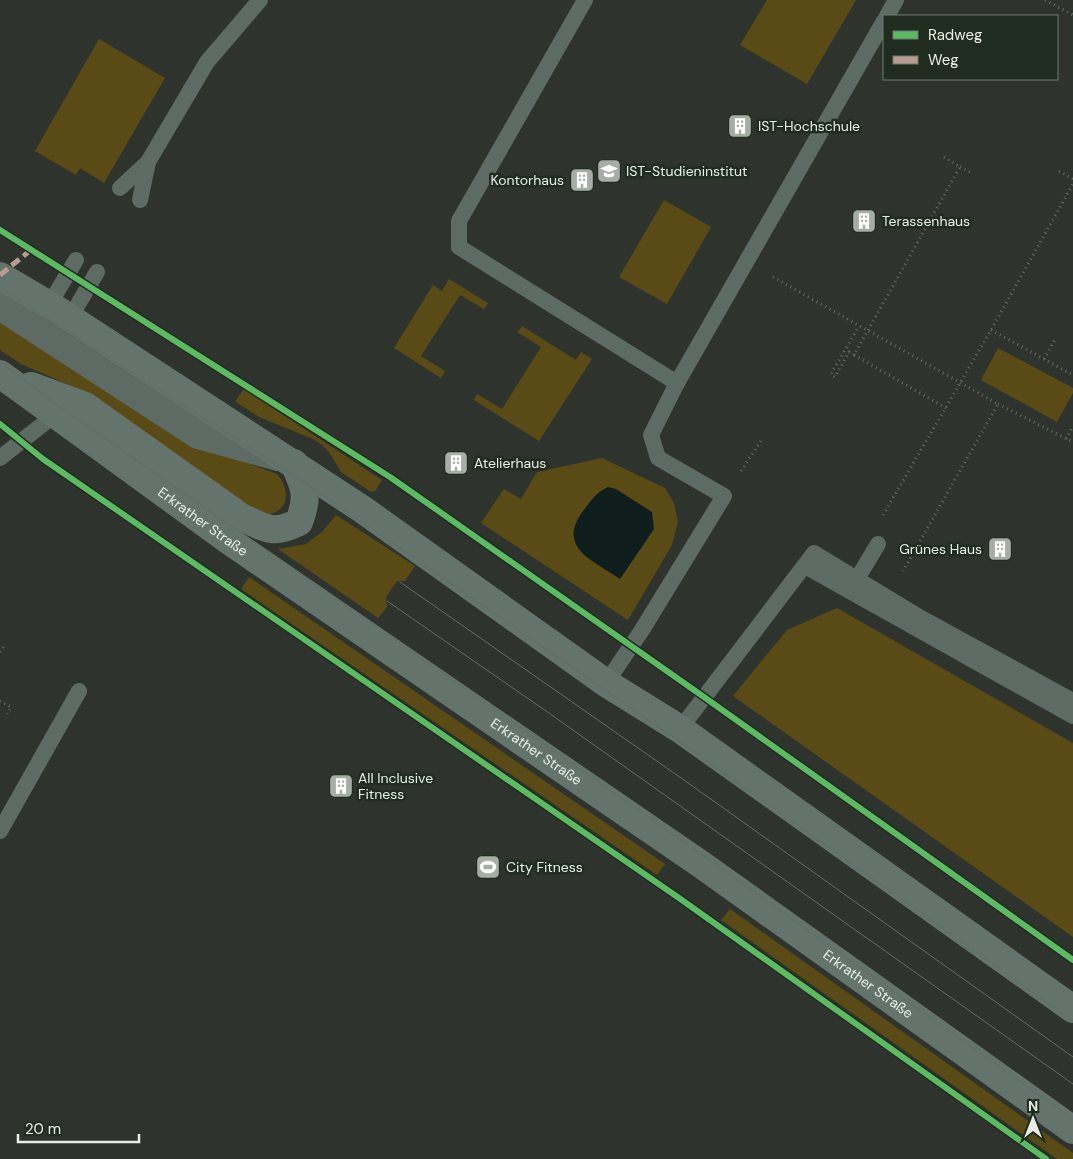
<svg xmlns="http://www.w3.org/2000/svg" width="1073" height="1159" viewBox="0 0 1073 1159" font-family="'DM Sans',sans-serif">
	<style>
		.green { fill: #5a4a15 }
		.water { fill: #0f1d1d }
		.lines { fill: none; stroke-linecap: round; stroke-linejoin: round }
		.path { stroke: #646c68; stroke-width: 3; stroke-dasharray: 1 4; stroke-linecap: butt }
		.service { stroke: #5e6a64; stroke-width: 16 }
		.minor { stroke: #5e6a64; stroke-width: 28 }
		.primary { stroke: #64746d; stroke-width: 28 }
		.tram { stroke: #646d68; stroke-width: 1 }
		.quiet { stroke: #b99d93; stroke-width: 5; stroke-dasharray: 10 5; stroke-linecap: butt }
		.cycleway-casing { stroke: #212c20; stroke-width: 9 }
		.cycleway { stroke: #5cba63; stroke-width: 6 }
		.labels { text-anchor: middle; stroke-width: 5; stroke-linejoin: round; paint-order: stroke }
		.poi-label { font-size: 14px; fill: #e7eee6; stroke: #212c20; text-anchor: start }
		.street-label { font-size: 14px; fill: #e7eee6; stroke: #212c20 }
	</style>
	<rect width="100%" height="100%" fill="#2e342d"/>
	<g class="green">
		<path d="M 767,0 L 856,0 L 807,84 L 740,45 Z"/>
		<path d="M 99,39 L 165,78 L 104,183 L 80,168 L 76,175 L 35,151 Z"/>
		<path d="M 664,200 L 711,227 L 667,304 L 619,277 Z"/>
		<path d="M 449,279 L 488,303 L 484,309 L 460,295 L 421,356 L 445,371 L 441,378 L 394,348 L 433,285 L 442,291 Z"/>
		<path d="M 0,321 L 197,444 L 277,474 C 295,495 285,520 255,513 L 83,391 L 21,364 L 0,350 Z"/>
		<path d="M 522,326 L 576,360 L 581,352 L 592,359 L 539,441 L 474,400 L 477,394 L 502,409 L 541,347 L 517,332 Z"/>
		<path d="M 998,348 L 1073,388 L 1073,393 L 1057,422 L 981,380 Z"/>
		<path d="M 244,389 L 382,480 L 375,491 L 371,492 L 341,472 L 329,452 L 321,444 L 313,439 L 259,417 L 236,402 L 236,400 Z"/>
		<path d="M 602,458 L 665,488 L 674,503 L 678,522 L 672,545 L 628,620 L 481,523 L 504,489 L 521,499 L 537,472 Z"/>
		<path d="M 336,515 L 415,566 L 405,581 L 397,581 L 386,597 L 387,607 L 378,618 L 278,549 L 306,544 L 323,531 Z"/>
		<path d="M 249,577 L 665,864 L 657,875 L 241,589 Z"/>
		<path d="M 837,608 L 1073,743 L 1073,937 L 733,696 L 787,630 Z"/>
		<path d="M 730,909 L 1073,1153 L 1073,1159 L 1057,1159 L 721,920 Z"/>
	</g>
	<path class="water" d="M 608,487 L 616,489 L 652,512 L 654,529 L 620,579 C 593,560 556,548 583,511 C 592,500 594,494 608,487 Z"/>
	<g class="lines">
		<g class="path">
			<path d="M 1045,0 L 1073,15"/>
			<path d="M 944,157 L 960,167 L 854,355 L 946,408"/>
			<path d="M 960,167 L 972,173"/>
			<path d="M 1059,171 L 1073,179"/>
			<path d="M 773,277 L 998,404 L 903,571"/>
			<path d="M 991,330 L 1073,375"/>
			<path d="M 854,355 L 849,352 L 835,377 L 831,374 L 859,326"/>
			<path d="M 1044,359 L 1056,338"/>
			<path d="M 998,404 L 1073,442"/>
			<path d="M 1066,439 L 1073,426"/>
			<path d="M 741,471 L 761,441"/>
			<path d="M 883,515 L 991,330 L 1073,184"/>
			<path d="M 0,652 L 4,646"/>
			<path d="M 0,701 L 11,707 L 7,714"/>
		</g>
		<g class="service">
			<path d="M 585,0 L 459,221 L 459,247 L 677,383 L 651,435 L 658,458 L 724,496 L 642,630 L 606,683"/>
			<path d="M 887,16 L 896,0"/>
			<path d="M 120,188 L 148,162 L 207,62 L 260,0"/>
			<path d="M 140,200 L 148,162"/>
			<path d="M 49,305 L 76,260"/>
			<path d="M 70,318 L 97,272"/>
			<path d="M 677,383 L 884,21"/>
			<path d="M 0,458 L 61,410"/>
			<path d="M 805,566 L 1073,716"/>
			<path d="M 857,579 L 878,544"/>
			<path d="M 680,729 L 814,553 L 921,618 L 1073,701"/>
			<path d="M 0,831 L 79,691"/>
		</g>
		<path class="minor" d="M 0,306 L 198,435 L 278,457"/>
		<g class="primary">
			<path d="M 0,276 L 56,309 L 362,509 L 606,683 L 680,729 L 1073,1009"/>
			<path id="s1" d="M 0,374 L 228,540 L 702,865 L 1073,1130"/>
			<path d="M 31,386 L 85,406 L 241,517 C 267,529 273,535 299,522 C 309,496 305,488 294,463"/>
		</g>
		<g class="tram">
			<path d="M 0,288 L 301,480 L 676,739 L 1073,1021"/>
			<path d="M 0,362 L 63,409 L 646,815 L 1073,1119"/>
			<path d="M 400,582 L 684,780 L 1073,1057"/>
			<path d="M 387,601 L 546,711 L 1073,1084"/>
		</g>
		<path class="quiet" d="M 0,275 L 32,249"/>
		<defs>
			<g id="cycleway">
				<path d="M 0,230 L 390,477 L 704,697 L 1073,960"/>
				<path d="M 0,424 L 43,459 L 679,898 L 1046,1159"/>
			</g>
		</defs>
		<use href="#cycleway" class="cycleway-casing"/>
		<use href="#cycleway" class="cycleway"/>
	</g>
	<defs>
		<symbol id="building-square" viewBox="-11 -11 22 22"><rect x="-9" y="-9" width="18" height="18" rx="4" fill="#a6ada5" stroke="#212c20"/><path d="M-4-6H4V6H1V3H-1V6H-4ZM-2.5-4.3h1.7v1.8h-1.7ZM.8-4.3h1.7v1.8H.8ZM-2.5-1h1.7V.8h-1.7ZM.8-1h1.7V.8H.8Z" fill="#fff"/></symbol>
		<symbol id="school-square" viewBox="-11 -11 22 22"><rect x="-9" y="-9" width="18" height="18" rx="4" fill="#a6ada5" stroke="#212c20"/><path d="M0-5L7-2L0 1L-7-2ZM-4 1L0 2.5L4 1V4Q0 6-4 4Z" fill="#fff"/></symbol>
		<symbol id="stadium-square" viewBox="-11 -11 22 22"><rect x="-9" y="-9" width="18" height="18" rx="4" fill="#a6ada5" stroke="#212c20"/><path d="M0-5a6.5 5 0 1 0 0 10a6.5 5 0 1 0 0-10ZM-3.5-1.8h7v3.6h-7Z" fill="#fff"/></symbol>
	</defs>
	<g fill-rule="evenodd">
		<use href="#building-square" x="726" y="112" width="28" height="28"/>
		<use href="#school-square" x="595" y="157" width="28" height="28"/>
		<use href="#building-square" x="568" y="166" width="28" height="28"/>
		<use href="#building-square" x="850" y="207" width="28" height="28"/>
		<use href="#building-square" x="442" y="449" width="28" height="28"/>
		<use href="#building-square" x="986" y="535" width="28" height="28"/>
		<use href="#building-square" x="327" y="772" width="28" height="28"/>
		<use href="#stadium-square" x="474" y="853" width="28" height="28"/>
	</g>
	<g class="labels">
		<g class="poi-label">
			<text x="758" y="131">IST-Hochschule</text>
			<text x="626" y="176">IST-Studieninstitut</text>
			<text x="564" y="185" text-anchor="end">Kontorhaus</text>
			<text x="882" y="226">Terassenhaus</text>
			<text x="474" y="468">Atelierhaus</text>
			<text x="982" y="554" text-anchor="end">Grünes Haus</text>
			<text x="358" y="783">All Inclusive<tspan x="358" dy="16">Fitness</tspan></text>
			<text x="506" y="872">City Fitness</text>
		</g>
		<g class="street-label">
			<text dy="5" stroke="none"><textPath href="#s1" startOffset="251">Erkrather Straße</textPath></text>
			<text dy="5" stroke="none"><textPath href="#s1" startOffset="656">Erkrather Straße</textPath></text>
			<text dy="5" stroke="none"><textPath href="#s1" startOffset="1061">Erkrather Straße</textPath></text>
		</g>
	</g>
	<rect x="883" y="15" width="175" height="65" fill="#212c20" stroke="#707a6f"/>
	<rect x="893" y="31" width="25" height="8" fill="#5cba63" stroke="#707a6f"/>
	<text x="928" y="40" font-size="15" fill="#e7eee6">Radweg</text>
	<rect x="893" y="56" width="25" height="8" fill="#b99d93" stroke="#707a6f"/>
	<text x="928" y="65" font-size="15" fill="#e7eee6">Weg</text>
	<g transform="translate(1033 1119)" stroke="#212c20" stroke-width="4" paint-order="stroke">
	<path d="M0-4L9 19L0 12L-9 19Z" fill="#e7eee6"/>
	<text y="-8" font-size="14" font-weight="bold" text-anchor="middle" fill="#e7eee6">N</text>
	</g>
	<path d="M18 1134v8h121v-8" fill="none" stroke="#e7eee6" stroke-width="2.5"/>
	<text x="25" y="1134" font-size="15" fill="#e7eee6" stroke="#212c20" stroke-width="4" paint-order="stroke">20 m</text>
</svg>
